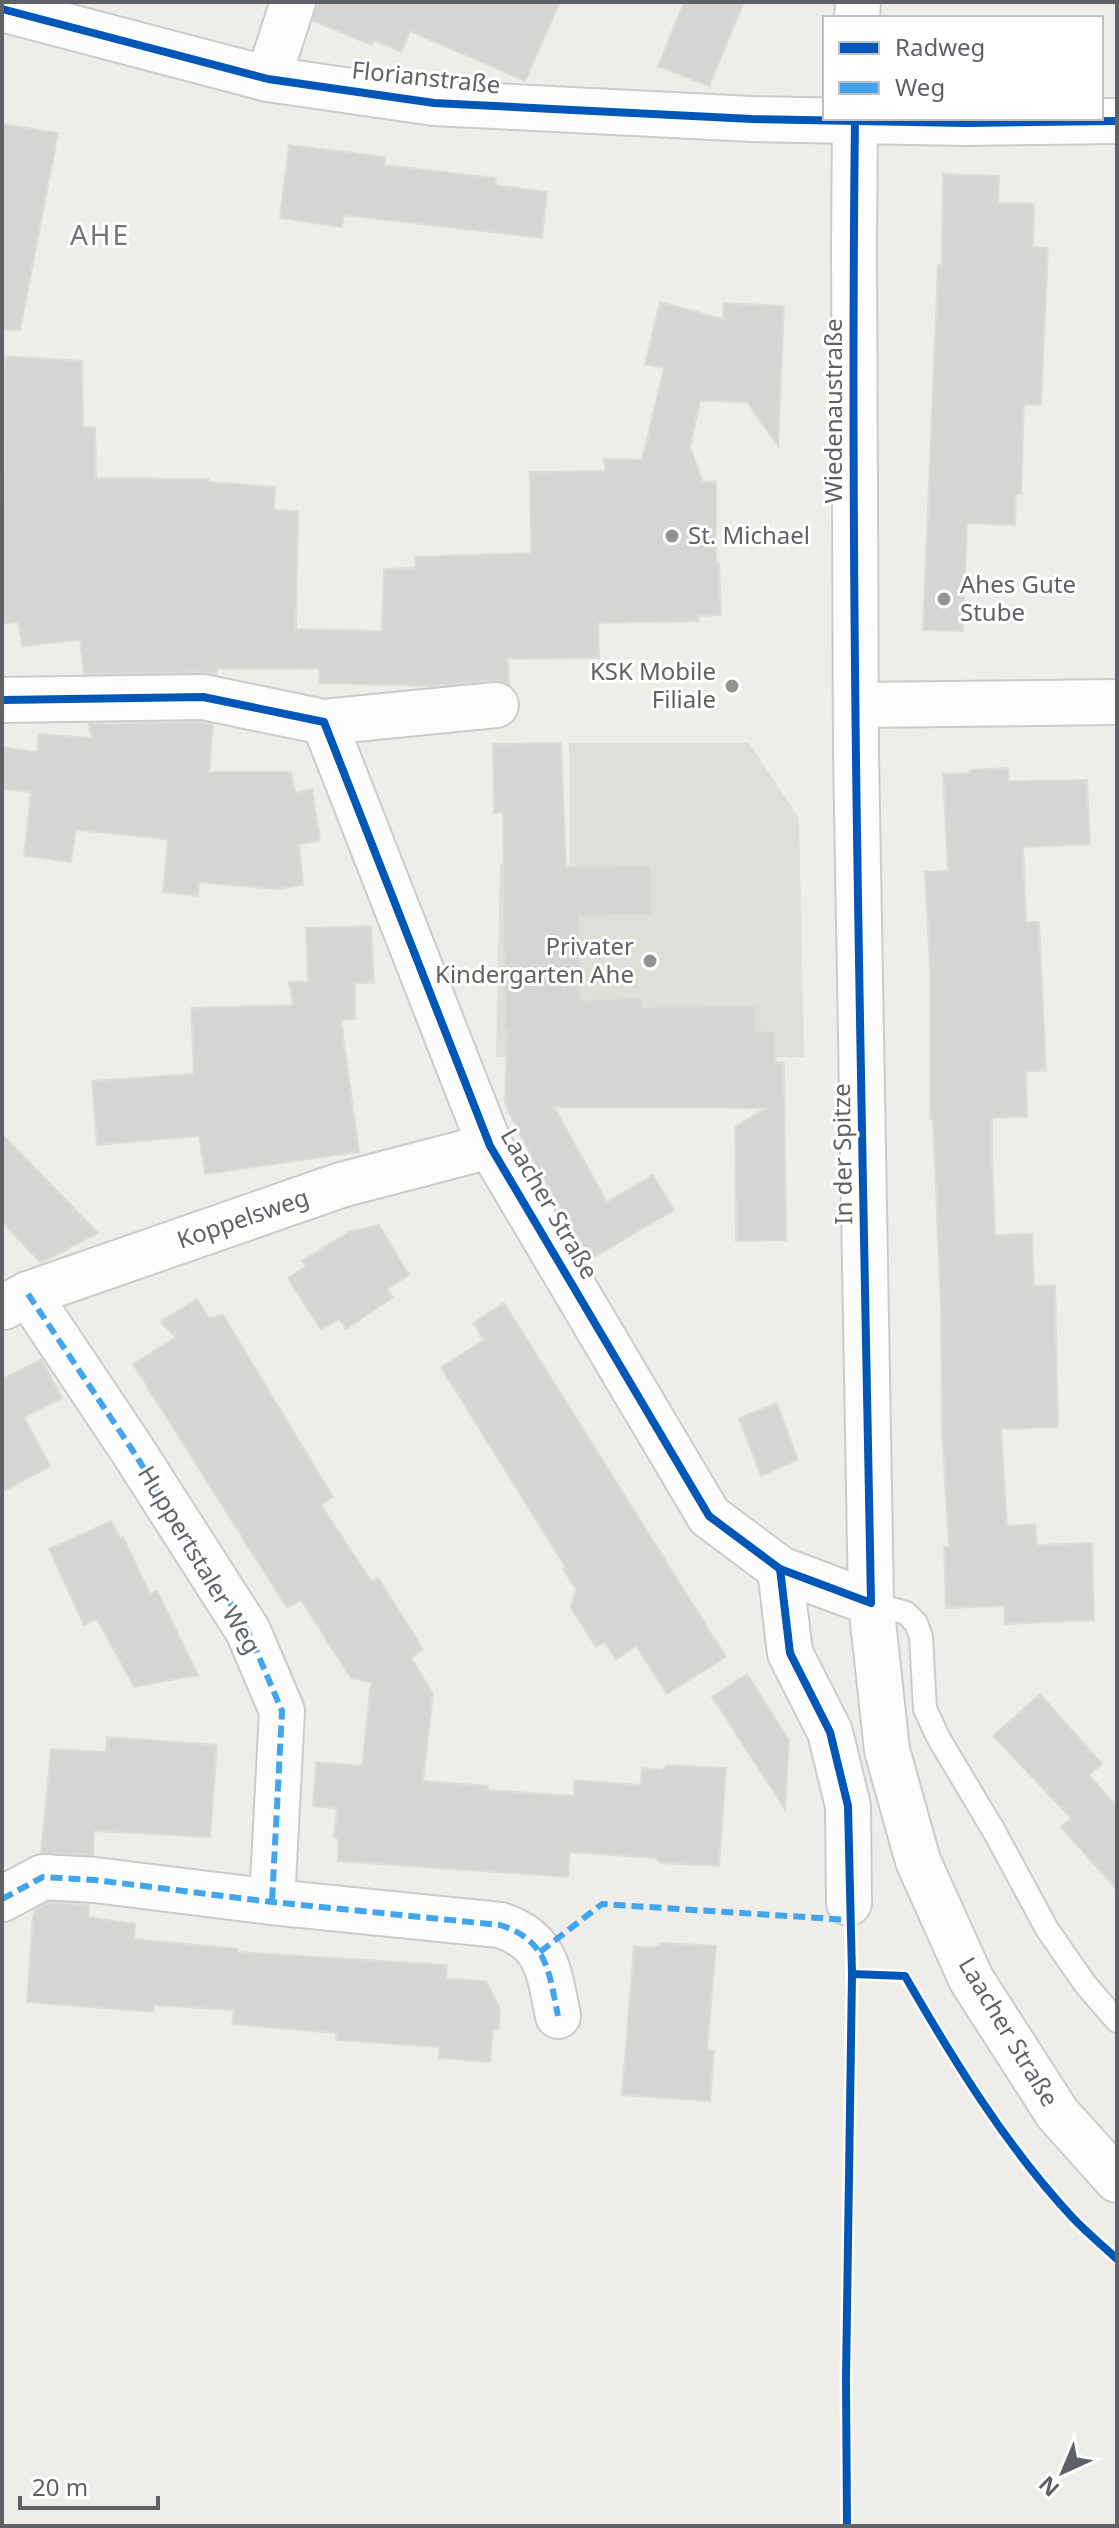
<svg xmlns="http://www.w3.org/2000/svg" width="1119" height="2528" viewBox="0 0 1119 2528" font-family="'Noto Sans',sans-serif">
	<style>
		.education { fill: #e0ded8 }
		.building { fill: #d6d5d3; stroke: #dedcd8; stroke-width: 2 }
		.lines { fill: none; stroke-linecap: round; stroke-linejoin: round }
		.service-casing { stroke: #cbcbcb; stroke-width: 26 }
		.minor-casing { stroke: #cbcbcb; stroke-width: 48 }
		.tertiary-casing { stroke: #cbcbcb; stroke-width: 48 }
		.service { stroke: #fdfcfc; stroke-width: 22 }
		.minor { stroke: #fdfcfc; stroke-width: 44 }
		.tertiary { stroke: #fdfcfc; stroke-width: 44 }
		.quiet { stroke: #41a5ee; stroke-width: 6; stroke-dasharray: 12 6; stroke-linecap: butt }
		.cycleway-casing { stroke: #fff; stroke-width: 13 }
		.cycleway { stroke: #0057b8; stroke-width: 8 }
		.poi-dot { fill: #919394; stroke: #fff; stroke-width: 3 }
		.labels { text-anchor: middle; stroke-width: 6; stroke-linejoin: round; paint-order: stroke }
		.street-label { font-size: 24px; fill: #5e6267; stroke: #fff }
		.poi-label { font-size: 24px; fill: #5e6267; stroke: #fff; text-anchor: start }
		.quarter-label { font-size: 28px; letter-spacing: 2px; fill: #6f7579; stroke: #fff }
	</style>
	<rect width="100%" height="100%" fill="#efede9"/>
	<path class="education" d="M 569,743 L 749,743 L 799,818 L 804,1057 L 496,1057 L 500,864 L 570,865 Z"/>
	<g class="building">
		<path d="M 317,2 L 560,2 L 525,81 L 410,31 L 402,52 L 373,40 L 372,45 L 313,21 Z"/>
		<path d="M 684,2 L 744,2 L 709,86 L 658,66 Z"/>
		<path d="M 2,124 L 58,133 L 20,331 L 2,329 Z"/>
		<path d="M 289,145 L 385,157 L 384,165 L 496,178 L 495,185 L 547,192 L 542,238 L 344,215 L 342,227 L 280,218 Z"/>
		<path d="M 943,174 L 999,176 L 998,203 L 1034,204 L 1033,247 L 1048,248 L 1041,405 L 1024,404 L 1021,494 L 1016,494 L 1015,525 L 967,523 L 963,631 L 923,630 L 938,265 L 942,265 Z"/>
		<path d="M 660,302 L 723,319 L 724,303 L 784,306 L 778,446 L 747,402 L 700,401 L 690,447 L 703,482 L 716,481 L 716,563 L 719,564 L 721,615 L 698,616 L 699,621 L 598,623 L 599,658 L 508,659 L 509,684 L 494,680 L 437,686 L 319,683 L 320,668 L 217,669 L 216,674 L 203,672 L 84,674 L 80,640 L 22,646 L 18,622 L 2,624 L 5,356 L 82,361 L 83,427 L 95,428 L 96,478 L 209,479 L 209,482 L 275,487 L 274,510 L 298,511 L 296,629 L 382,631 L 384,569 L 415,568 L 415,557 L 531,553 L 530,472 L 605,471 L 604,459 L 642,460 L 664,368 L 645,364 Z"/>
		<path d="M 201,722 L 213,725 L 209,772 L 291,772 L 295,793 L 312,789 L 320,841 L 299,844 L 303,885 L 275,889 L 199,882 L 198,896 L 163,892 L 168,840 L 158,838 L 76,830 L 71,862 L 24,856 L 31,792 L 2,789 L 2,747 L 37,752 L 39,734 L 91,738 L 89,724 Z"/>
		<path d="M 561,743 L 566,867 L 651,866 L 652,915 L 579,916 L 581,1000 L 641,998 L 642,1007 L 756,1006 L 756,1031 L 776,1032 L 776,1062 L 784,1063 L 786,1240 L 736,1241 L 735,1127 L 766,1108 L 554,1107 L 607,1202 L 653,1175 L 674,1210 L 591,1259 L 540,1173 L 505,1104 L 507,1031 L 504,1031 L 503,813 L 494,813 L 493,744 Z"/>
		<path d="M 1008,768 L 1009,781 L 1087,780 L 1090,844 L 1023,847 L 1026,922 L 1039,922 L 1046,1071 L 1026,1071 L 1027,1116 L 992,1118 L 992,1158 L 995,1235 L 1032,1234 L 1034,1286 L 1055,1285 L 1058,1427 L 1001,1429 L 1007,1526 L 1035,1524 L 1037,1545 L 1092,1543 L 1094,1620 L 1005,1624 L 1004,1606 L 946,1608 L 944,1547 L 949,1547 L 942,1431 L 941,1311 L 933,1119 L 930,1119 L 930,968 L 925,872 L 948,871 L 943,774 L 970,773 L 970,770 Z"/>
		<path d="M 371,926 L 374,983 L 355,983 L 355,1019 L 341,1020 L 359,1152 L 205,1174 L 199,1136 L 97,1145 L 92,1081 L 194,1074 L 191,1008 L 293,1005 L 289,982 L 308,981 L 306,928 Z"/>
		<path d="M 2,1134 L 98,1233 L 41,1263 L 2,1222 Z"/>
		<path d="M 379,1225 L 409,1275 L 387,1289 L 393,1297 L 346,1329 L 339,1319 L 321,1330 L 288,1278 L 306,1266 L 302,1261 L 349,1232 Z"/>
		<path d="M 197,1299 L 209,1318 L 223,1315 L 333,1497 L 321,1505 L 372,1582 L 378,1578 L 423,1649 L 411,1658 L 433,1694 L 423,1781 L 488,1786 L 488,1790 L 574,1796 L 574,1780 L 641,1785 L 642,1768 L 661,1770 L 668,1765 L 726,1768 L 719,1866 L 661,1863 L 656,1858 L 570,1852 L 568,1877 L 338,1861 L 338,1840 L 334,1836 L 337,1808 L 313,1806 L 316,1762 L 362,1766 L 371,1682 L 351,1678 L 301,1600 L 287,1608 L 133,1364 L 176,1337 L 160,1322 Z"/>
		<path d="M 504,1303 L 726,1657 L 667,1694 L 636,1646 L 616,1660 L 605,1642 L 596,1647 L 571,1608 L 576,1589 L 563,1569 L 566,1568 L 441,1367 L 484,1340 L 473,1323 Z"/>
		<path d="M 41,1359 L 62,1398 L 24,1417 L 50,1466 L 2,1492 L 2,1377 L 3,1379 Z"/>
		<path d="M 777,1403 L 798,1460 L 761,1476 L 739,1418 Z"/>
		<path d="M 111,1521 L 121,1539 L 123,1537 L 150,1594 L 157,1591 L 198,1675 L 134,1687 L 97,1619 L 84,1625 L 49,1549 Z"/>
		<path d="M 747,1674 L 789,1740 L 785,1809 L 712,1697 Z"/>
		<path d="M 1040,1694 L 1102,1764 L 1089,1775 L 1117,1807 L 1117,1890 L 1061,1827 L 1071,1818 L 993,1736 Z"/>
		<path d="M 107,1737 L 217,1745 L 210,1837 L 94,1831 L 93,1855 L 41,1853 L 51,1749 L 106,1752 Z"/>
		<path d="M 49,1902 L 89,1905 L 88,1917 L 135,1924 L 134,1939 L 238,1949 L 237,1952 L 447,1965 L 446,1979 L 486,1981 L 500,2009 L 499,2028 L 493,2030 L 490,2062 L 439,2058 L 439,2047 L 336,2040 L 336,2033 L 232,2024 L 234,2010 L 154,2005 L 154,2012 L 27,2002 L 33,1917 L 35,1910 Z"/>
		<path d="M 662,1943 L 716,1946 L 707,2050 L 714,2051 L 710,2101 L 622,2095 L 634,1946 L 654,1948 Z"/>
	</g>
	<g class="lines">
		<defs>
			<path id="service" d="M 871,1603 L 906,1613 L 916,1623 L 921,1637 L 925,1709 L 939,1739 L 994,1831 L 1047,1929 L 1085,1984 L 1117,2021"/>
			<g id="minor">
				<path d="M 268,79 L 293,2"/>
				<path d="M 2,700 L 203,697 L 324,722 L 496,705"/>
				<path d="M 856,705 L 1117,702"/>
				<path d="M 324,722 L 490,1146 L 709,1516 L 780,1569 L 871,1603"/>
				<path d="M 28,1294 L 131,1448 L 248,1631 L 282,1711 L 272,1902"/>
				<path d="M 4,1307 L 28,1294 L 341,1185 L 490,1146"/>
				<path d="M 780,1569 L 790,1653 L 830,1732 L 848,1806 L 849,1903"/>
				<path d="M 2,1899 L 43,1877 L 95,1880 L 272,1902 L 500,1925 C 548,1940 549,1973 558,2016"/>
			</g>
			<g id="tertiary">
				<path d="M 2,9 L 268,79 L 434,103 L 752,119 L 966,123 L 1117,121"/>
				<path d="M 857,18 L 858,2"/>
				<path d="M 855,118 L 854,246 L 856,753 L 871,1603 L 887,1750 L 918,1861 L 971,1979 L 1057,2113 L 1117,2180"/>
			</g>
		</defs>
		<use href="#service" class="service-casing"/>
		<use href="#minor" class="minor-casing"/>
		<use href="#tertiary" class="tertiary-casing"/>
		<use href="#service" class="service"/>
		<use href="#minor" class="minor"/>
		<use href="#tertiary" class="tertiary"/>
		<g class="quiet">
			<path d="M 28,1294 L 131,1448 L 248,1631 L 282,1711 L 272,1902"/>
			<path d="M 2,1899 L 43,1877 L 95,1880 L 272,1902 L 500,1925 C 548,1940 549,1973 558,2016"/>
			<path d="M 540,1952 L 602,1904 L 850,1920"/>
		</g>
		<defs>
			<g id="cycleway">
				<path d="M 2,9 L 268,79 L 434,103 L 752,119 L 966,123 L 1117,121"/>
				<path d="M 2,700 L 203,697 L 324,722 L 490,1146 L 709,1516 L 780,1569 L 871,1603 C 862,1108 849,613 855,118"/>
				<path d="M 780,1569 L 790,1653 L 830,1732 L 848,1806 L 852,1974 L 846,2378 L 847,2526"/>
				<path d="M 852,1974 L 905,1976 C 954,2061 1006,2146 1072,2217 C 1086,2232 1102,2245 1117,2259"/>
			</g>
		</defs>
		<use href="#cycleway" class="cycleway-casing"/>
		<use href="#cycleway" class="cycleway"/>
	</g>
	<g class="poi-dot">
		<circle cx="672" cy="536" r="8"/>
		<circle cx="944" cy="599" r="8"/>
		<circle cx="732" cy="686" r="8"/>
		<circle cx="650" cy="961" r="8"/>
	</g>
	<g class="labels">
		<g class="street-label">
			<text transform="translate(426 78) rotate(6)" y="8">Florianstraße</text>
			<text transform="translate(834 411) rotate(-90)" y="8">Wiedenaustraße</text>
			<text transform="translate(843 1154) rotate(-91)" y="8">In der Spitze</text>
			<text transform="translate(549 1204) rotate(60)" y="8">Laacher Straße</text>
			<text transform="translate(243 1219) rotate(-19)" y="8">Koppelsweg</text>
			<text transform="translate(199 1560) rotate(59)" y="8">Huppertstaler Weg</text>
			<text transform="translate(1008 2032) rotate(59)" y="8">Laacher Straße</text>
		</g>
		<g class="poi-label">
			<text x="688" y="544">St. Michael</text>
			<text x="960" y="593">Ahes Gute<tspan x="960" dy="28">Stube</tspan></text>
			<text x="716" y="680" text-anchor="end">KSK Mobile<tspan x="716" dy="28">Filiale</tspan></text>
			<text x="634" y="955" text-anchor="end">Privater<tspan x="634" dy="28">Kindergarten Ahe</tspan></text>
		</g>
		<g class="quarter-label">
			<text x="100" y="245">AHE</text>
		</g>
	</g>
	<rect width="1119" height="2528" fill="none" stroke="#5e6267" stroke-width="8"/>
	<rect x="823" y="16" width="280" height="104" fill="#ffffff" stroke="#bfc0c2" stroke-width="2"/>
	<rect x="839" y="42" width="40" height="12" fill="#0057b8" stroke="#bfc0c2" stroke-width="2"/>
	<text x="895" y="56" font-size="24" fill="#5e6267">Radweg</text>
	<rect x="839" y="82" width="40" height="12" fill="#41a5ee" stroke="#bfc0c2" stroke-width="2"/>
	<text x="895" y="96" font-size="24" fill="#5e6267">Weg</text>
	<g transform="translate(1063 2472) rotate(224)" stroke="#ffffff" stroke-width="6" paint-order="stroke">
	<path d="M0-6L14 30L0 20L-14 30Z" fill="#5e6267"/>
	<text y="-12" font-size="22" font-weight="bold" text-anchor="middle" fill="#5e6267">N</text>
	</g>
	<path d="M20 2496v12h138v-12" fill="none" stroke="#5e6267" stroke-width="4"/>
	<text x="32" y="2496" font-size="24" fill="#5e6267" stroke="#ffffff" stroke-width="6" paint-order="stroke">20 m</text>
</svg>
